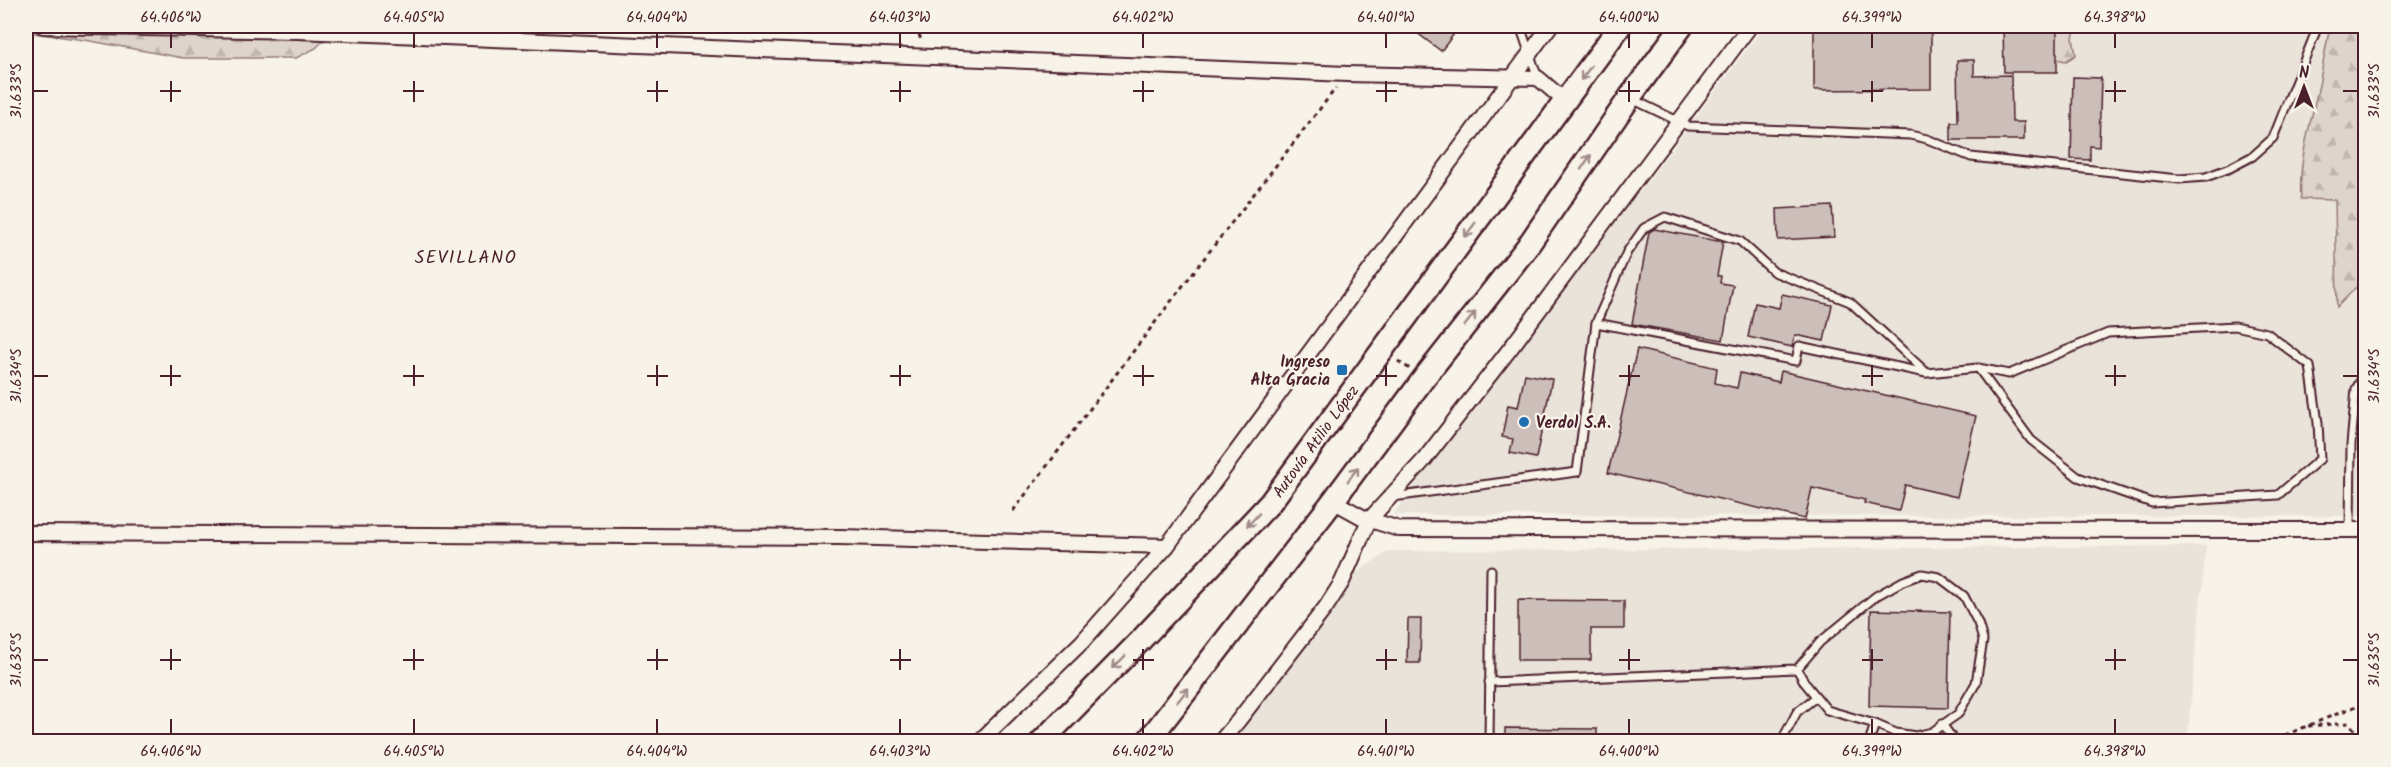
<svg xmlns="http://www.w3.org/2000/svg" width="2391" height="767" viewBox="0 0 2391 767" font-family="Kalam,sans-serif">
	<style>
		.built { fill: #eae3da }
		.forest { fill: url(#forest-firs); stroke: #947a7c; stroke-width: 1.5 }
		.building { fill: #ccbfb9; stroke: #4a1f2b; stroke-width: 1.5 }
		.lines { fill: none; stroke-linecap: round; stroke-linejoin: round }
		.service-casing { stroke: #4a1f2b; stroke-width: 11 }
		.minor-casing { stroke: #4a1f2b; stroke-width: 18 }
		.primary-casing { stroke: #4a1f2b; stroke-width: 26 }
		.path { stroke: #4a1f2b; stroke-width: 3; stroke-dasharray: 4.5 4.5; stroke-linecap: butt }
		.service { stroke: #f7f3e8; stroke-width: 7 }
		.minor { stroke: #f7f3e8; stroke-width: 14 }
		.primary { stroke: #f7f3e8; stroke-width: 21 }
		.oneway { stroke: #a0898a }
		.ticks { fill: none; stroke: #4a1f2b; stroke-width: 2 }
		.poi-dot { fill: #1f6fb2; stroke: #f7f3e8; stroke-width: 2 }
		.labels { text-anchor: middle; stroke-width: 4.5; stroke-linejoin: round; paint-order: stroke }
		.poi-label { font-size: 16px; font-weight: bold; fill: #4a1f2b; stroke: #f7f3e8; text-anchor: end }
		.street-label { font-size: 16px; fill: #4a1f2b; stroke: #f7f3e8 }
		.neighbourhood-label { font-size: 18px; letter-spacing: 1.5px; fill: #4a1f2b; stroke: #f7f3e8 }
		.neatline { fill: none; stroke: #4a1f2b; stroke-width: 2 }
		.ticks-label { font-size: 15px; text-anchor: middle; fill: #4a1f2b }
	</style>
	<defs>
		<pattern id="forest-firs" width="22" height="20" patternUnits="userSpaceOnUse" patternTransform="scale(1.5)"><rect width="22" height="20" fill="#ded4cc"/><path d="M5 1l3.5 6h-7zM16 11l3.5 6h-7z" fill="#c0b6af"/></pattern>
	</defs>
	<rect width="100%" height="100%" fill="#f7f3e8"/>
	<filter id="ink" filterUnits="userSpaceOnUse"><feTurbulence type="fractalNoise" baseFrequency=".0167" numOctaves="2"/><feDisplacementMap in="SourceGraphic" scale="12" xChannelSelector="R" yChannelSelector="G"/><feConvolveMatrix kernelMatrix="1 2 1 2 8 2 1 2 1" color-interpolation-filters="sRGB"/></filter>
	<g filter="url(#ink)">
		<g class="built">
			<path d="M 1764,26 L 2365,26 L 2365,516 L 1393,515 L 1626,194 L 1638,194 Z"/>
			<path d="M 2206,546 L 2187,741 L 1220,742 L 1342,582 L 1389,551 Z"/>
		</g>
		<g class="forest">
			<path d="M 26,26 L 364,26 L 326,38 L 316,48 L 296,58 L 183,58 L 85,40 L 26,32 Z"/>
			<path d="M 2043,26 L 2076,26 L 2073,38 L 2076,55 L 2066,61 L 2052,58 Z"/>
			<path d="M 2330,26 L 2366,26 L 2365,278 L 2337,307 L 2335,200 L 2301,199 C 2298,160 2311,123 2319,85 C 2323,65 2326,45 2330,26 Z"/>
		</g>
		<g class="building">
			<path d="M 1408,26 L 1460,26 L 1441,51 Z"/>
			<path d="M 1814,26 L 1931,26 L 1931,89 L 1814,90 Z"/>
			<path d="M 2003,26 L 2057,26 L 2057,72 L 2004,72 Z"/>
			<path d="M 1957,60 L 1974,60 L 1974,76 L 2011,75 L 2012,122 L 2024,122 L 2024,140 L 1951,140 L 1951,122 L 1958,122 Z"/>
			<path d="M 2073,77 L 2101,78 L 2099,147 L 2090,146 L 2090,160 L 2071,159 Z"/>
			<path d="M 1832,206 L 1834,237 L 1778,240 L 1777,209 Z"/>
			<path d="M 1654,229 L 1723,242 L 1717,276 L 1721,276 L 1720,283 L 1733,285 L 1723,340 L 1632,324 L 1649,232 Z"/>
			<path d="M 1782,294 L 1832,305 L 1824,341 L 1795,335 L 1792,347 L 1748,337 L 1755,303 L 1779,308 Z"/>
			<path d="M 1637,349 L 1717,368 L 1715,383 L 1737,388 L 1740,373 L 1779,382 L 1781,371 L 1976,416 L 1957,497 L 1905,485 L 1899,511 L 1864,503 L 1865,500 L 1812,488 L 1805,519 L 1608,473 Z"/>
			<path d="M 1525,374 L 1552,379 L 1536,458 L 1510,453 L 1513,439 L 1502,437 L 1508,405 L 1518,407 Z"/>
			<path d="M 1518,600 L 1624,601 L 1624,629 L 1591,629 L 1591,660 L 1518,660 Z"/>
			<path d="M 1871,610 L 1950,612 L 1948,708 L 1869,706 Z"/>
			<path d="M 1408,619 L 1421,619 L 1420,663 L 1407,663 Z"/>
			<path d="M 1505,728 L 1597,729 L 1597,741 L 1505,741 Z"/>
		</g>
		<g class="lines">
			<defs>
				<g id="service">
					<path d="M 1520,26 L 1538,78"/>
					<path d="M 1632,99 L 1688,126 L 1910,135 L 1927,139 L 1971,157 L 2179,179 L 2206,177 L 2230,168 L 2253,156 L 2273,138 L 2318,26"/>
					<path d="M 1596,323 L 1796,361 L 1799,346 L 1926,373"/>
					<path d="M 1393,497 L 1577,472 L 1596,323 L 1627,252 L 1644,228 L 1665,217 L 1740,241 L 1774,272 L 1850,302 L 1927,373 L 1978,368 L 2009,374 L 2108,333 L 2235,326 L 2267,333 L 2310,366 L 2318,423 L 2320,459 L 2278,495 L 2152,503 L 2078,477 L 2031,440 L 1978,368"/>
					<path d="M 2350,530 L 2351,445 L 2356,389 L 2366,371"/>
					<path d="M 1489,682 L 1797,669 L 1820,642 L 1876,596 L 1903,581 L 1922,574 L 1939,577 L 1964,596 L 1978,623 L 1983,640 L 1976,683 L 1958,714 L 1932,732 L 1916,736 L 1896,733 L 1875,724 L 1827,710 L 1805,683 L 1797,669"/>
					<path d="M 1942,724 L 1955,742"/>
					<path d="M 1489,742 L 1491,570"/>
					<path d="M 1781,742 L 1797,712 L 1816,697"/>
					<path d="M 1869,742 L 1875,724"/>
				</g>
				<g id="minor">
					<path d="M 43,26 L 298,31 L 1347,74 L 1538,78 L 1565,101"/>
					<path d="M 1333,501 L 1364,518 L 1399,529 L 2366,530"/>
					<path d="M 26,533 L 840,537 L 1167,546"/>
					<path d="M 979,742 L 1082,642 L 1167,546 L 1550,26"/>
					<path d="M 1220,742 L 1238,721 L 1326,607 L 1342,582 L 1369,520 L 1424,460 L 1516,341 L 1750,26"/>
				</g>
				<g id="primary">
					<path d="M 1041,742 L 1138,643 L 1270,503 L 1620,26"/>
					<path d="M 1147,742 L 1333,501 L 1424,378 L 1527,247 L 1630,97 L 1682,26"/>
				</g>
			</defs>
			<use href="#service" class="service-casing"/>
			<use href="#minor" class="minor-casing"/>
			<use href="#primary" class="primary-casing"/>
			<g class="path">
				<path d="M 916,26 L 921,40"/>
				<path d="M 1398,361 L 1410,369"/>
				<path d="M 1013,511 L 1175,296 L 1336,88"/>
				<path d="M 2308,726 L 2349,723 L 2364,742"/>
				<path d="M 2268,742 L 2366,702"/>
			</g>
			<use href="#service" class="service"/>
			<use href="#minor" class="minor"/>
			<use href="#primary" class="primary"/>
		</g>
		<defs><path id="oneway-shaft" d="M-6 0H5M1.5-3L5.5 0L1.5 3" fill="none" stroke-width="1.6" stroke-linecap="round" stroke-linejoin="round" transform="scale(1.5)"/></defs>
		<g class="oneway">
			<use href="#oneway-shaft" transform="translate(1586 73) rotate(126)"/>
			<use href="#oneway-shaft" transform="translate(1586 162) rotate(-56)"/>
			<use href="#oneway-shaft" transform="translate(1470 230) rotate(126)"/>
			<use href="#oneway-shaft" transform="translate(1470 319) rotate(-52)"/>
			<use href="#oneway-shaft" transform="translate(1353 474) rotate(-54)"/>
			<use href="#oneway-shaft" transform="translate(1253 520) rotate(133)"/>
			<use href="#oneway-shaft" transform="translate(1119 662) rotate(135)"/>
			<use href="#oneway-shaft" transform="translate(1183 695) rotate(-52)"/>
		</g>
	</g>
	<path class="ticks" d="M 171,33 L 171,48M 414,33 L 414,48M 657,33 L 657,48M 900,33 L 900,48M 1143,33 L 1143,48M 1386,33 L 1386,48M 1629,33 L 1629,48M 1872,33 L 1872,48M 2115,33 L 2115,48M 171,81 L 171,102M 414,81 L 414,102M 657,81 L 657,102M 900,81 L 900,102M 1143,81 L 1143,102M 1386,81 L 1386,102M 1629,81 L 1629,102M 1872,81 L 1872,102M 2115,81 L 2115,102M 33,91 L 48,91M 160,91 L 181,91M 403,91 L 424,91M 647,91 L 668,91M 890,91 L 911,91M 1133,91 L 1154,91M 1376,91 L 1397,91M 1619,91 L 1640,91M 1862,91 L 1883,91M 2105,91 L 2126,91M 2343,91 L 2358,91M 171,365 L 171,386M 414,365 L 414,386M 657,365 L 657,386M 900,365 L 900,386M 1143,365 L 1143,386M 1386,365 L 1386,386M 1629,365 L 1629,386M 1872,365 L 1872,386M 2115,365 L 2115,386M 33,376 L 48,376M 160,376 L 181,376M 403,376 L 424,376M 647,376 L 668,376M 890,376 L 911,376M 1133,376 L 1154,376M 1376,376 L 1397,376M 1619,376 L 1640,376M 1862,376 L 1883,376M 2105,376 L 2126,376M 2343,376 L 2358,376M 171,649 L 171,670M 414,649 L 414,670M 657,649 L 657,670M 900,649 L 900,670M 1143,649 L 1143,670M 1386,649 L 1386,670M 1629,649 L 1629,670M 1872,649 L 1872,670M 2115,649 L 2115,670M 33,660 L 48,660M 160,660 L 181,660M 403,660 L 424,660M 647,660 L 668,660M 890,660 L 911,660M 1133,660 L 1154,660M 1376,660 L 1397,660M 1619,660 L 1640,660M 1862,660 L 1883,660M 2105,660 L 2126,660M 2343,660 L 2358,660M 171,719 L 171,734M 414,719 L 414,734M 657,719 L 657,734M 900,719 L 900,734M 1143,719 L 1143,734M 1386,719 L 1386,734M 1629,719 L 1629,734M 1872,719 L 1872,734M 2115,719 L 2115,734"/>
	<g class="poi-dot">
		<rect x="1336" y="364" width="12" height="12" rx="3"/>
		<circle cx="1524" cy="422" r="6"/>
	</g>
	<g class="labels">
		<g class="poi-label">
			<text x="1330" y="367">Ingreso<tspan x="1330" dy="18">Alta Gracia</tspan></text>
			<text x="1536" y="428" text-anchor="start">Verdol S.A.</text>
		</g>
		<g class="street-label">
			<text transform="translate(1315 441) rotate(-54)" y="6">Autovía Atilio López</text>
		</g>
		<g class="neighbourhood-label">
			<text x="466" y="263">SEVILLANO</text>
		</g>
	</g>
	<rect width="2391" height="767" fill="none" stroke="#f7f3e8" stroke-width="66"/>
	<g transform="translate(2304 87)" stroke="#f7f3e8" stroke-width="4.5" paint-order="stroke">
	<path d="M0-4.5L10 22L0 15L-10 22Z" fill="#4a1f2b"/>
	<text y="-9" font-size="16" font-weight="bold" text-anchor="middle" fill="#4a1f2b">N</text>
	</g>
	<rect x="33" y="33" width="2325" height="701" class="neatline"/>
	<g class="ticks-label">
		<text x="171" y="22">64.406°W</text>
		<text x="414" y="22">64.405°W</text>
		<text x="657" y="22">64.404°W</text>
		<text x="900" y="22">64.403°W</text>
		<text x="1143" y="22">64.402°W</text>
		<text x="1386" y="22">64.401°W</text>
		<text x="1629" y="22">64.400°W</text>
		<text x="1872" y="22">64.399°W</text>
		<text x="2115" y="22">64.398°W</text>
		<text transform="translate(16 91) rotate(-90)" y="5">31.633°S</text>
		<text transform="translate(2374 91) rotate(-90)" y="5">31.633°S</text>
		<text transform="translate(16 376) rotate(-90)" y="5">31.634°S</text>
		<text transform="translate(2374 376) rotate(-90)" y="5">31.634°S</text>
		<text transform="translate(16 660) rotate(-90)" y="5">31.635°S</text>
		<text transform="translate(2374 660) rotate(-90)" y="5">31.635°S</text>
		<text x="171" y="756">64.406°W</text>
		<text x="414" y="756">64.405°W</text>
		<text x="657" y="756">64.404°W</text>
		<text x="900" y="756">64.403°W</text>
		<text x="1143" y="756">64.402°W</text>
		<text x="1386" y="756">64.401°W</text>
		<text x="1629" y="756">64.400°W</text>
		<text x="1872" y="756">64.399°W</text>
		<text x="2115" y="756">64.398°W</text>
	</g>
</svg>
